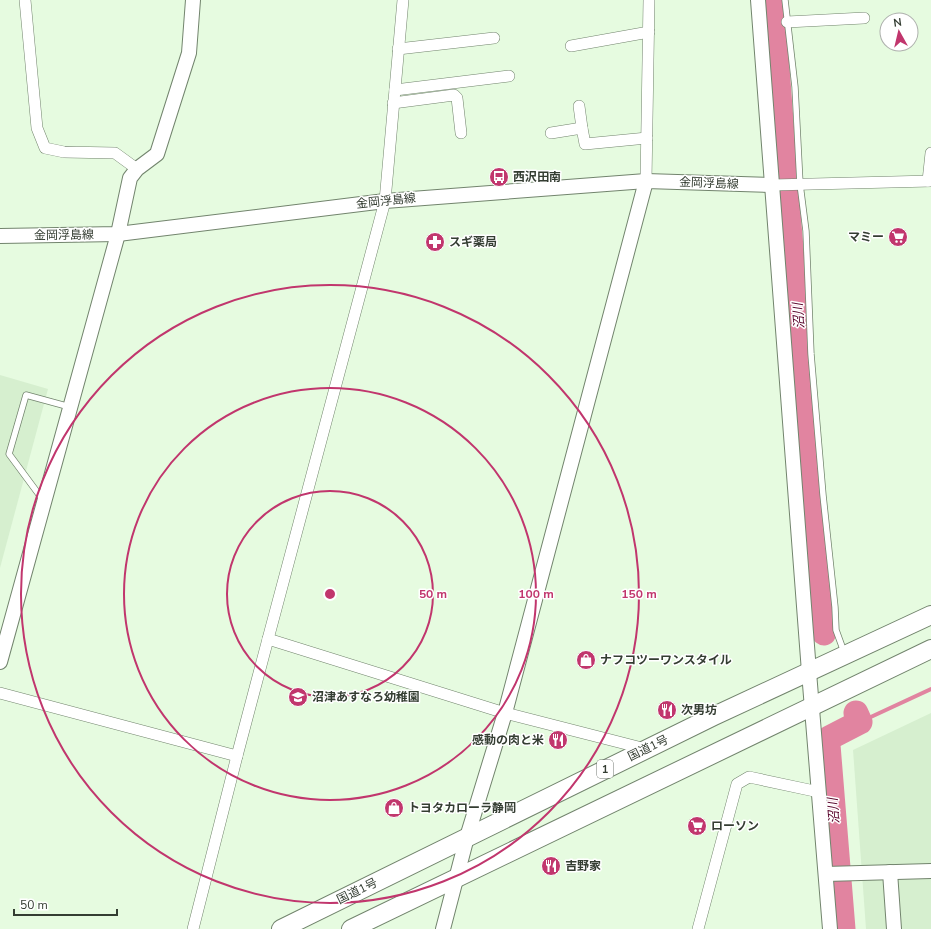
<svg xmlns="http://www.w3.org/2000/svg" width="931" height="929" viewBox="0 0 931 929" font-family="'Nunito Sans','Noto Sans JP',sans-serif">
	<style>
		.built { fill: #d6efcf }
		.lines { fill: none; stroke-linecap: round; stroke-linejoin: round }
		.stream { stroke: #e184a0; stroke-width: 4 }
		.river { stroke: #e184a0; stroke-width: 25 }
		.service-casing { stroke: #72846d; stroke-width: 7 }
		.minor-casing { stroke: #72846d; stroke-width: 12 }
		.tertiary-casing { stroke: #72846d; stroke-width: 16 }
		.trunk-casing { stroke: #72846d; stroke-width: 20 }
		.service { stroke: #fff; stroke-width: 5.5 }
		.minor { stroke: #fff; stroke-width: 11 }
		.tertiary { stroke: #fff; stroke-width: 14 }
		.trunk { stroke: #fff; stroke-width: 18 }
		.ring { fill: none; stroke: #c1366d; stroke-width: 2 }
		.labels { text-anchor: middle; stroke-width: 3; stroke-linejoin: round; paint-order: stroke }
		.shield { fill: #fff; stroke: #717770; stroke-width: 1 }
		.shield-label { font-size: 11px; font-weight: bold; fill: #343d32 }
		.poi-label { font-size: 12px; font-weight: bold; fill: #343d32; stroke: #fff; text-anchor: start }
		.street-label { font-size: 12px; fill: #343d32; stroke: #fff }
		.water-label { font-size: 13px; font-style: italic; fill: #58022a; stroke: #fff }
		.centre { fill: #c1366d; stroke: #fff; stroke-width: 2 }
		.ring-label { font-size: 12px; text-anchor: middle; font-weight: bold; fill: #c1366d; stroke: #fff; stroke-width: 3; stroke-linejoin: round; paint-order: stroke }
	</style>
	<rect width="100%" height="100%" fill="#e6fbe0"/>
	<g class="built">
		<path d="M 0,375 L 48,389 L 0,568 Z"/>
		<path d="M 931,713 L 931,929 L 866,929 L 853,750 Z"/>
	</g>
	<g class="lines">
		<path class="stream" d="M 860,722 L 931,689"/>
		<g class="river">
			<path d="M 772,0 L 787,201 L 824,633"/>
			<path d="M 843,929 L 828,745 L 829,738 L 860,722 L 856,713"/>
		</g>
		<defs>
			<g id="service">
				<path d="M 785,0 L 795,87 L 800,184 L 806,231 L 811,354 L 823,495 L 835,607 L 836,630 L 844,652"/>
				<path d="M 43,500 L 9,454 L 26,395 L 70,407"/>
			</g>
			<g id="minor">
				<path d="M 25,0 L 37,128 L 45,148 L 64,152 L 115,153 L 137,169"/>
				<path d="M 787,22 L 864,18"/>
				<path d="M 571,46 L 649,32"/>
				<path d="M 398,49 L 494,38"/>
				<path d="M 395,90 L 509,76"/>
				<path d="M 393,103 L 454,95 L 457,98 L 461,133"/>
				<path d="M 579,106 L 582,128"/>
				<path d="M 551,133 L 582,128 L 585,144 L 647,138"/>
				<path d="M 646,181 L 649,0"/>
				<path d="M 928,181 L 931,153"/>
				<path d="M 773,185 L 931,181"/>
				<path d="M 268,639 L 505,713 L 646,749"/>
				<path d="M 0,693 L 237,756"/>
				<path d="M 193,929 L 237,756 L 268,639 L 385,201 L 403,0"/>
				<path d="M 698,929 L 737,784 L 749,777 L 819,792"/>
			</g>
			<g id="tertiary">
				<path d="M 758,0 L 809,672 L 830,929"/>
				<path d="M 0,236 L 118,234 L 385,201 L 646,181 L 773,185"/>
				<path d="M 0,662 L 118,234 L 130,178 L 137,169 L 157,154 L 189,53 L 193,0"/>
				<path d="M 890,872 L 894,929"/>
				<path d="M 826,874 L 931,871"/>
				<path d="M 443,929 L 467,837 L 505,713 L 646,181"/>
			</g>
			<g id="trunk">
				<path d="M 281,929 L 714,716 L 931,615"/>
				<path d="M 351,929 L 931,649"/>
			</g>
		</defs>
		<use href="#service" class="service-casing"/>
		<use href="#minor" class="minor-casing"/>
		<use href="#tertiary" class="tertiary-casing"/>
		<use href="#trunk" class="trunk-casing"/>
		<use href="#service" class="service"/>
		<use href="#minor" class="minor"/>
		<use href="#tertiary" class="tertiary"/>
		<use href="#trunk" class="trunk"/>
	</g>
	<g class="ring">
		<circle cx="330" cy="594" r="103"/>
		<circle cx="330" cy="594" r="206"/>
		<circle cx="330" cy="594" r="309"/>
	</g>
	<defs>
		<symbol id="bus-disc" viewBox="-11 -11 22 22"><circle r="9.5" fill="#c1366d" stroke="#fff"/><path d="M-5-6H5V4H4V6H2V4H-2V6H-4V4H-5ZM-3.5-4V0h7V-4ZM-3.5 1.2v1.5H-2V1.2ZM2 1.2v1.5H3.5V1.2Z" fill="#fff"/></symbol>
		<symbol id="supermarket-disc" viewBox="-11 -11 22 22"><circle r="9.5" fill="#c1366d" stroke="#fff"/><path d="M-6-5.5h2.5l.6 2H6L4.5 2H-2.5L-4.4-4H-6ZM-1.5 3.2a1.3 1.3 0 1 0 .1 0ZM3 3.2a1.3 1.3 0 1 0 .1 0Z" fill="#fff"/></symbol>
		<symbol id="pharmacy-disc" viewBox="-11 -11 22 22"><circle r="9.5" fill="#c1366d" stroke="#fff"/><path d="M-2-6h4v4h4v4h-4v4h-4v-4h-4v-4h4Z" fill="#fff"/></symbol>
		<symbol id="shop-disc" viewBox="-11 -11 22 22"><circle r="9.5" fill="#c1366d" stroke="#fff"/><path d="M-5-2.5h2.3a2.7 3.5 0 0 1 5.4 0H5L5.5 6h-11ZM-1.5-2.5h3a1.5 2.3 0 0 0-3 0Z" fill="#fff"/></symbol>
		<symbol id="school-disc" viewBox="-11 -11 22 22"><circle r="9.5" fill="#c1366d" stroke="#fff"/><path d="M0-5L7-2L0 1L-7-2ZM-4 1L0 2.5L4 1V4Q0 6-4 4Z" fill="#fff"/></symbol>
		<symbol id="restaurant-disc" viewBox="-11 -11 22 22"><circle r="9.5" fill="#c1366d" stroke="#fff"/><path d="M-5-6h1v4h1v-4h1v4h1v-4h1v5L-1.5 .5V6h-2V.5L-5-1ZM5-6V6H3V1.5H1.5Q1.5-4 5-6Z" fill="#fff"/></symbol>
	</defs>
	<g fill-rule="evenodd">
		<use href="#bus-disc" x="488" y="166" width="22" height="22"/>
		<use href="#supermarket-disc" x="887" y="226" width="22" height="22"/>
		<use href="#pharmacy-disc" x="424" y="231" width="22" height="22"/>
		<use href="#shop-disc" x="575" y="649" width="22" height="22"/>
		<use href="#school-disc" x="287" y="686" width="22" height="22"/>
		<use href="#restaurant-disc" x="656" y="699" width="22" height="22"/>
		<use href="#restaurant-disc" x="547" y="729" width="22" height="22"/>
		<use href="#shop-disc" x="383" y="797" width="22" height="22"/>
		<use href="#supermarket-disc" x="686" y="815" width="22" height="22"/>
		<use href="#restaurant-disc" x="540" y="855" width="22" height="22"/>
	</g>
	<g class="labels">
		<rect class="shield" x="597" y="760" width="16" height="18" rx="3"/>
		<g class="shield-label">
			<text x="605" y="773">1</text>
		</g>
		<g class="poi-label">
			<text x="513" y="181">西沢田南</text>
			<text x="884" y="241" text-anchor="end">マミー</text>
			<text x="449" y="246">スギ薬局</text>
			<text x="600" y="664">ナフコツーワンスタイル</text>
			<text x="312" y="701">沼津あすなろ幼稚園</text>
			<text x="681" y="714">次男坊</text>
			<text x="544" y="744" text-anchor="end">感動の肉と米</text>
			<text x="408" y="812">トヨタカローラ静岡</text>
			<text x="711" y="830">ローソン</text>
			<text x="565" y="870">吉野家</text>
		</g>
		<g class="street-label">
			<text transform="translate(709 183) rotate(2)" y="4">金岡浮島線</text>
			<text transform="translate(386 201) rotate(-6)" y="4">金岡浮島線</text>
			<text transform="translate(64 235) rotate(-1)" y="4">金岡浮島線</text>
			<text transform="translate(648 748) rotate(-26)" y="4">国道1号</text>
			<text transform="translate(357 891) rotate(-26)" y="4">国道1号</text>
		</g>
		<g class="water-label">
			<text transform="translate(798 316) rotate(-95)" y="5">沼川</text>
			<text transform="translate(833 811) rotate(-95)" y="5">沼川</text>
		</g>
	</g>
	<circle cx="330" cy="594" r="6" class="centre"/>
	<g class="ring-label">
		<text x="433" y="598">50 m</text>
		<text x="536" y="598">100 m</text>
		<text x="639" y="598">150 m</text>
	</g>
	<g transform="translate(899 32) rotate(352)"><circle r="19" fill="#ffffff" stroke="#aeb1ad"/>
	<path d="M0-3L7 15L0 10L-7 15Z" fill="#c1366d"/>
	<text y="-6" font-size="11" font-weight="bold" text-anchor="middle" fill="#343d32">N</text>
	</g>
	<path d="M14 909v6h103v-6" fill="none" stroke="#343d32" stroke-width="2"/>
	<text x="20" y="909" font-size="12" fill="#343d32" stroke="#ffffff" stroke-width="3" paint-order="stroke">50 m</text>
</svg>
